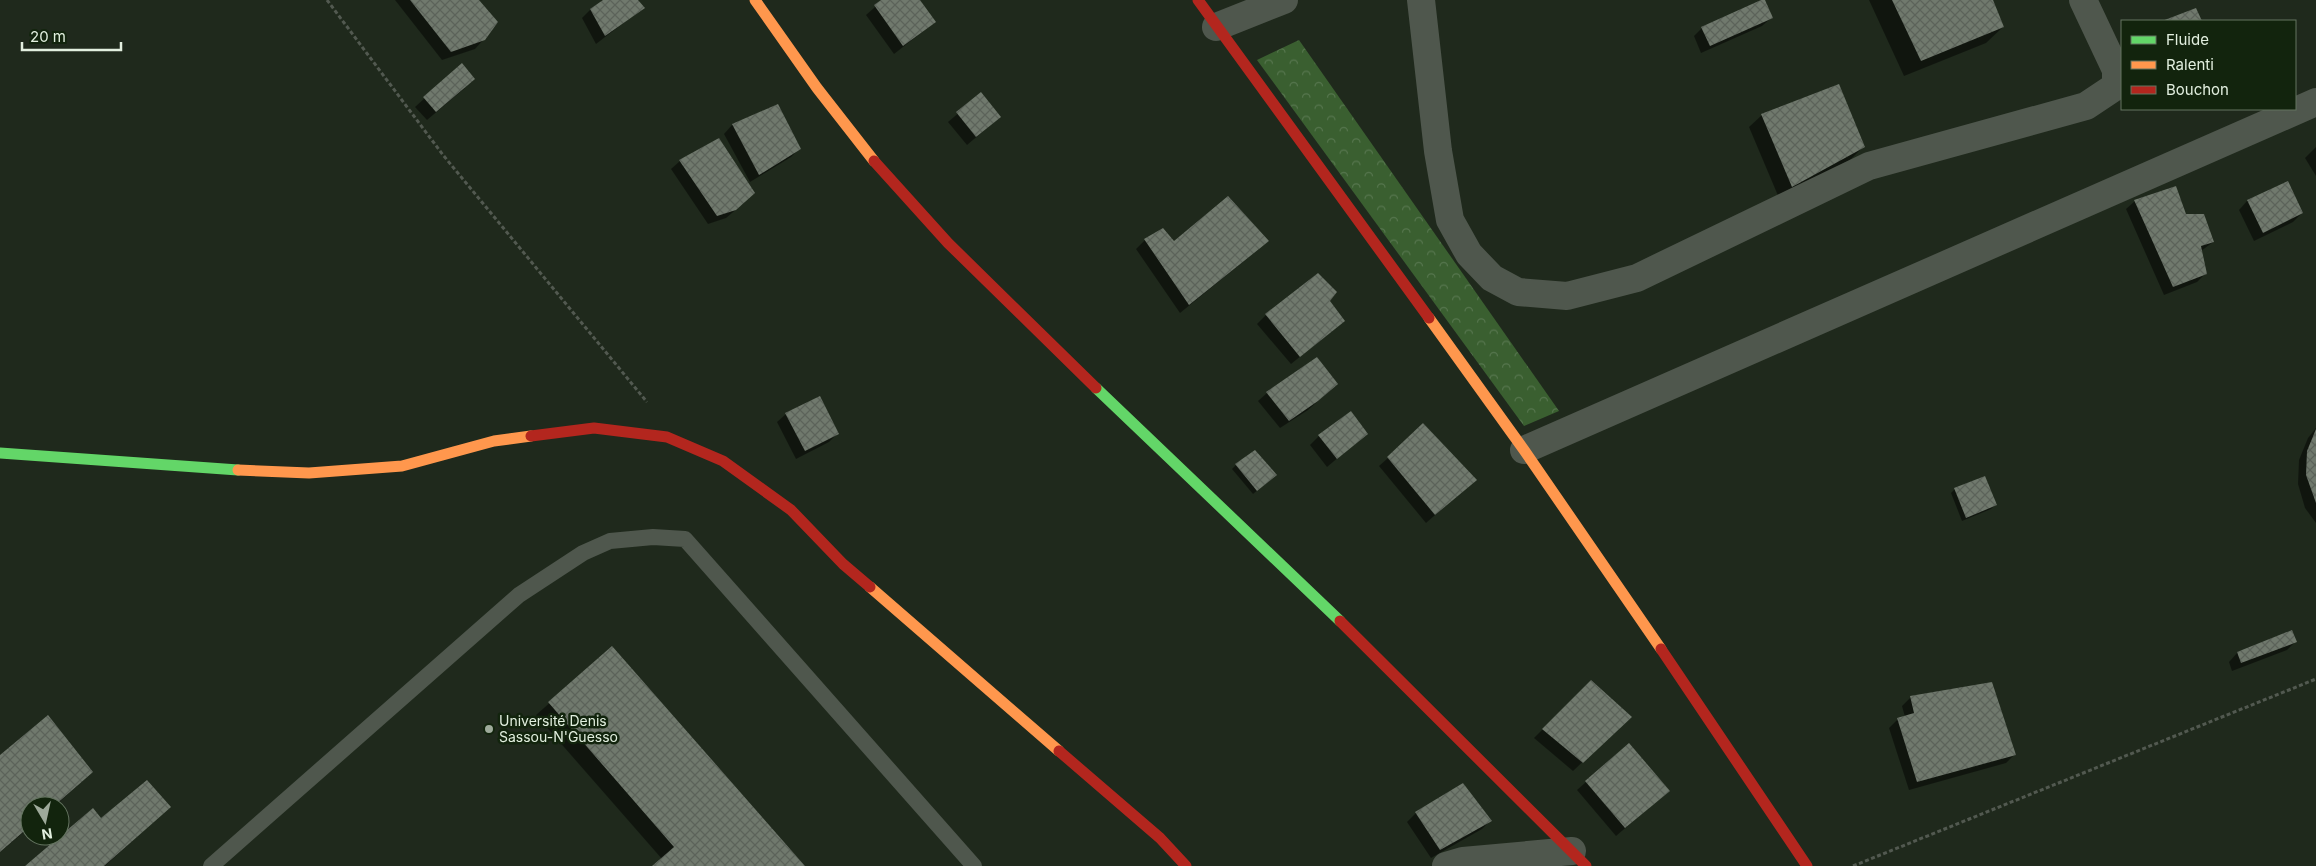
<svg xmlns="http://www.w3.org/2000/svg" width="2316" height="866" viewBox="0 0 2316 866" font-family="Inter,sans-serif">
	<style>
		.forest { fill: url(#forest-crowns) }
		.shadow { fill: #0007 }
		.building { fill: url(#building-cross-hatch) }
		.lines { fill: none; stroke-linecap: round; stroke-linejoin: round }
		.path { stroke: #525950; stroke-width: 3; stroke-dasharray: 4 2.5; stroke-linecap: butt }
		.lane { stroke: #4f574d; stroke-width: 16 }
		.street { stroke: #4f574d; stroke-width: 28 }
		.fast { stroke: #63d668; stroke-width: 11 }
		.slow { stroke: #ff974d; stroke-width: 11 }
		.jam { stroke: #b3261e; stroke-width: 11 }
		.poi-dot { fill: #9eaa9b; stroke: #12240d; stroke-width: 2 }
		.labels { text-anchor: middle; stroke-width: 5; stroke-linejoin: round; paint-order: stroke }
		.poi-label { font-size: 14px; fill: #e2efdf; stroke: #12240d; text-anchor: start }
	</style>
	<defs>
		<pattern id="forest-crowns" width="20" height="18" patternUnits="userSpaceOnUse" patternTransform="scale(1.25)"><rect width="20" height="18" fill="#3a5f30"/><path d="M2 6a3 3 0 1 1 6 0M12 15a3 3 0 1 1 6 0" fill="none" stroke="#56764e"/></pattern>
		<pattern id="building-cross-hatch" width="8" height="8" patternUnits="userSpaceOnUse" patternTransform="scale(1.25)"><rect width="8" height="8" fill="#70796d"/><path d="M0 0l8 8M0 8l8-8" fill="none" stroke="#5c635a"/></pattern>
	</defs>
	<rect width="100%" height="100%" fill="#1f291c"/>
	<path class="forest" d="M 1299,40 L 1559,411 L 1524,426 L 1257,60 Z"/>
	<g class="shadow">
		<path d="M 395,0 L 477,0 L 484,39 L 475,49 L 442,60 Z"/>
		<path d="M 606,0 L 636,0 L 643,8 L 596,44 L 582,18 L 590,10 Z"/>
		<path d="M 883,0 L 919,0 L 935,22 L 894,54 L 866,15 Z"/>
		<path d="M 1869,0 L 1991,0 L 2003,27 L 1986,43 L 1904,76 Z"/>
		<path d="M 1771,18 L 1762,26 L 1701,53 L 1694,36 L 1702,28 Z"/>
		<path d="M 461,65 L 465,88 L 427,120 L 415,107 Z"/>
		<path d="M 981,94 L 1000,117 L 967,145 L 948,122 Z"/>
		<path d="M 777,106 L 800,148 L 791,157 L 750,182 L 724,134 L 732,125 Z"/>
		<path d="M 1762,115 L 1863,147 L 1850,160 L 1779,198 L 1749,127 Z"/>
		<path d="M 2316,147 L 2316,176 L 2305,158 Z"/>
		<path d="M 680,161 L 745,202 L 726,218 L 708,224 L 671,169 Z"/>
		<path d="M 2287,183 L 2302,213 L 2293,222 L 2254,241 L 2239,210 L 2247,201 Z"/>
		<path d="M 2135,201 L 2185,215 L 2213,242 L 2201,251 L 2206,273 L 2197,282 L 2164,295 L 2126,209 Z"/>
		<path d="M 1163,230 L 1173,242 L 1259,249 L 1180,313 L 1136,249 L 1145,240 Z"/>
		<path d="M 1328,302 L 1344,321 L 1291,364 L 1257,324 L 1266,315 Z"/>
		<path d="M 1328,392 L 1308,410 L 1280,428 L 1258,401 L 1267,393 Z"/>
		<path d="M 786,414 L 838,433 L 829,442 L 796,459 L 777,422 Z"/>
		<path d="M 2316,428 L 2316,523 L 2305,508 L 2298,484 L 2299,460 L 2308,438 Z"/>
		<path d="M 1366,434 L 1327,467 L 1310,445 L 1319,436 Z"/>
		<path d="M 1388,458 L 1475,480 L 1426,523 L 1379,466 Z"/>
		<path d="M 1236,465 L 1271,479 L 1253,494 L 1232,469 Z"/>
		<path d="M 1955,489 L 1995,505 L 1991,509 L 1962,521 L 1951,493 Z"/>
		<path d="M 2296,641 L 2287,650 L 2232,671 L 2229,662 L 2237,653 Z"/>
		<path d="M 612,648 L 803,866 L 654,866 L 662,859 L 536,715 Z"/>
		<path d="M 1591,681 L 1630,717 L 1573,771 L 1534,738 Z"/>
		<path d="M 1911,697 L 2015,754 L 2006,763 L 1909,790 L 1889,728 L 1898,719 L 1905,717 L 1902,706 Z"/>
		<path d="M 0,757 L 92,772 L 55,806 L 30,806 L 30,827 L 0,852 Z"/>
		<path d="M 1586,782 L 1659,799 L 1616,836 L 1577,790 Z"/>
		<path d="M 169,807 L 105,866 L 27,866 L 101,820 Z"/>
		<path d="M 1416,813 L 1490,821 L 1482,829 L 1431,858 L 1407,822 Z"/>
	</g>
	<g class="building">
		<path d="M 410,0 L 479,0 L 498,22 L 485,40 L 451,52 Z"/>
		<path d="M 603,0 L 638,0 L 645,8 L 605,36 L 590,9 Z"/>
		<path d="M 881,0 L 920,0 L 936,22 L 903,46 L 874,5 Z"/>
		<path d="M 1761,0 L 1765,0 L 1773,18 L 1710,46 L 1701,27 Z"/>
		<path d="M 1892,0 L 1993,0 L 2004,27 L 1921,61 Z"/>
		<path d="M 2196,8 L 2202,21 L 2162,21 Z"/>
		<path d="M 462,63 L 475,79 L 436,112 L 423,97 Z"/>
		<path d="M 1839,84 L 1865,147 L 1792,187 L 1761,114 Z"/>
		<path d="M 981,92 L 1001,117 L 976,137 L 956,112 Z"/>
		<path d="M 778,104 L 801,149 L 759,175 L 732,124 Z"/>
		<path d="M 719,138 L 755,193 L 736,210 L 717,216 L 679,160 Z"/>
		<path d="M 2288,181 L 2303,213 L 2263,233 L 2247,200 Z"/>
		<path d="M 2176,186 L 2186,214 L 2204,214 L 2214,242 L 2201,246 L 2207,274 L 2173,287 L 2134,200 Z"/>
		<path d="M 1228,196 L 1269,241 L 1189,305 L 1144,239 L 1163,228 L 1174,241 Z"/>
		<path d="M 1318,273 L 1337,292 L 1330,301 L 1345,321 L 1300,357 L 1265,314 Z"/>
		<path d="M 1317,357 L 1338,384 L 1318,401 L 1289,421 L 1266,392 Z"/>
		<path d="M 820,396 L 839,434 L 805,451 L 785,413 Z"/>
		<path d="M 1351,411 L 1368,434 L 1337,459 L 1318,435 Z"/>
		<path d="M 1423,423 L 1477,480 L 1435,515 L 1387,457 Z"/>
		<path d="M 2316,429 L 2316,503 L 2306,475 L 2307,451 Z"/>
		<path d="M 1255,450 L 1277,475 L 1257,491 L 1235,464 Z"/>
		<path d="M 1985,476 L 1997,505 L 1966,518 L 1954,488 Z"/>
		<path d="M 2292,630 L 2297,642 L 2241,663 L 2237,652 Z"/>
		<path d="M 612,646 L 805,866 L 652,866 L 674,847 L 548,702 Z"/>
		<path d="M 1591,680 L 1632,717 L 1583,763 L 1542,729 Z"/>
		<path d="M 1992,682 L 2016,755 L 1917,782 L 1897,718 L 1914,713 L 1910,696 Z"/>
		<path d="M 48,715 L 93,772 L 54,806 L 30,806 L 30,826 L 0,852 L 0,755 Z"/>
		<path d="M 1629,743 L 1670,791 L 1625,828 L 1585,781 Z"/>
		<path d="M 147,780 L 171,807 L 104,866 L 25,866 L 93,808 L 101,818 Z"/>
		<path d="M 1463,783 L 1492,821 L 1440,850 L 1415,812 Z"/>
	</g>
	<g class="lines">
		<g class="path">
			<path d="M 327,0 L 443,155 L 647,402"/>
			<path d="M 1853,866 L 2316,679"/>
		</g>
		<path class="lane" d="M 211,866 L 519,595 L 583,553 L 610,541 L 653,537 L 685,539 L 974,866"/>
		<g class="street">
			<path d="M 1421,0 L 1438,151 L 1450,220 L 1469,254 L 1492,278 L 1518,292 L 1567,296 L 1637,278 L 1869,166 L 2086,106 L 2116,86 L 2116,70 L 2083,0"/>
			<path d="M 1216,27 L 1284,0"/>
			<path d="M 1524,450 L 2316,102"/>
			<path d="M 1446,866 L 1463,861 L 1572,851"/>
		</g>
		<g class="fast">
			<path d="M 1096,388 L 1340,621"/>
			<path d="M 0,453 L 238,470"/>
		</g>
		<g class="slow">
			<path d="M 755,0 L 817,88 L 874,161"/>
			<path d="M 1429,318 L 1524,450 L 1661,649"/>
			<path d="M 238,470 L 309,473 L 402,466 L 494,441 L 531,436"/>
			<path d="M 870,587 L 1059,751"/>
		</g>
		<g class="jam">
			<path d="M 1198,0 L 1429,318"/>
			<path d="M 874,161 L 948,243 L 1096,388"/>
			<path d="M 531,436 L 594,428 L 667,437 L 723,461 L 791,510 L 843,564 L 870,587"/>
			<path d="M 1340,621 L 1586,866"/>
			<path d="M 1661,649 L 1807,866"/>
			<path d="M 1059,751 L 1160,838 L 1186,866"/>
		</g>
	</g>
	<circle class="poi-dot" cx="489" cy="729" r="5"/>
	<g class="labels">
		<g class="poi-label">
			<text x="499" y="726">Université Denis<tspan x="499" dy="16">Sassou-N'Guesso</tspan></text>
		</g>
	</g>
	<rect x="2121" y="20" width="175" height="90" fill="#12240d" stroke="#657561"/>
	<rect x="2131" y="36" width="25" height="8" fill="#63d668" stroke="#657561"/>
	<text x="2166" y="45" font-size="15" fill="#e2efdf">Fluide</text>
	<rect x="2131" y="61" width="25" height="8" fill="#ff974d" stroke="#657561"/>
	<text x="2166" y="70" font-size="15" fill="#e2efdf">Ralenti</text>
	<rect x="2131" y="86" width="25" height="8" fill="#b3261e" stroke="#657561"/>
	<text x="2166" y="95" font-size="15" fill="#e2efdf">Bouchon</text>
	<g transform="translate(45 821) rotate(171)"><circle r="24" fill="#12240d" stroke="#657561"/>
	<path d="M0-4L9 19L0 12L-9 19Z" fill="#9eaa9b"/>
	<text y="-8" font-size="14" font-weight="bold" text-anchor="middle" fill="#e2efdf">N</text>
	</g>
	<path d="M22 42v8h99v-8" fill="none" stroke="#e2efdf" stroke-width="2.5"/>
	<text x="30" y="42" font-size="15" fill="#e2efdf" stroke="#12240d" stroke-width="4" paint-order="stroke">20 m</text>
</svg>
